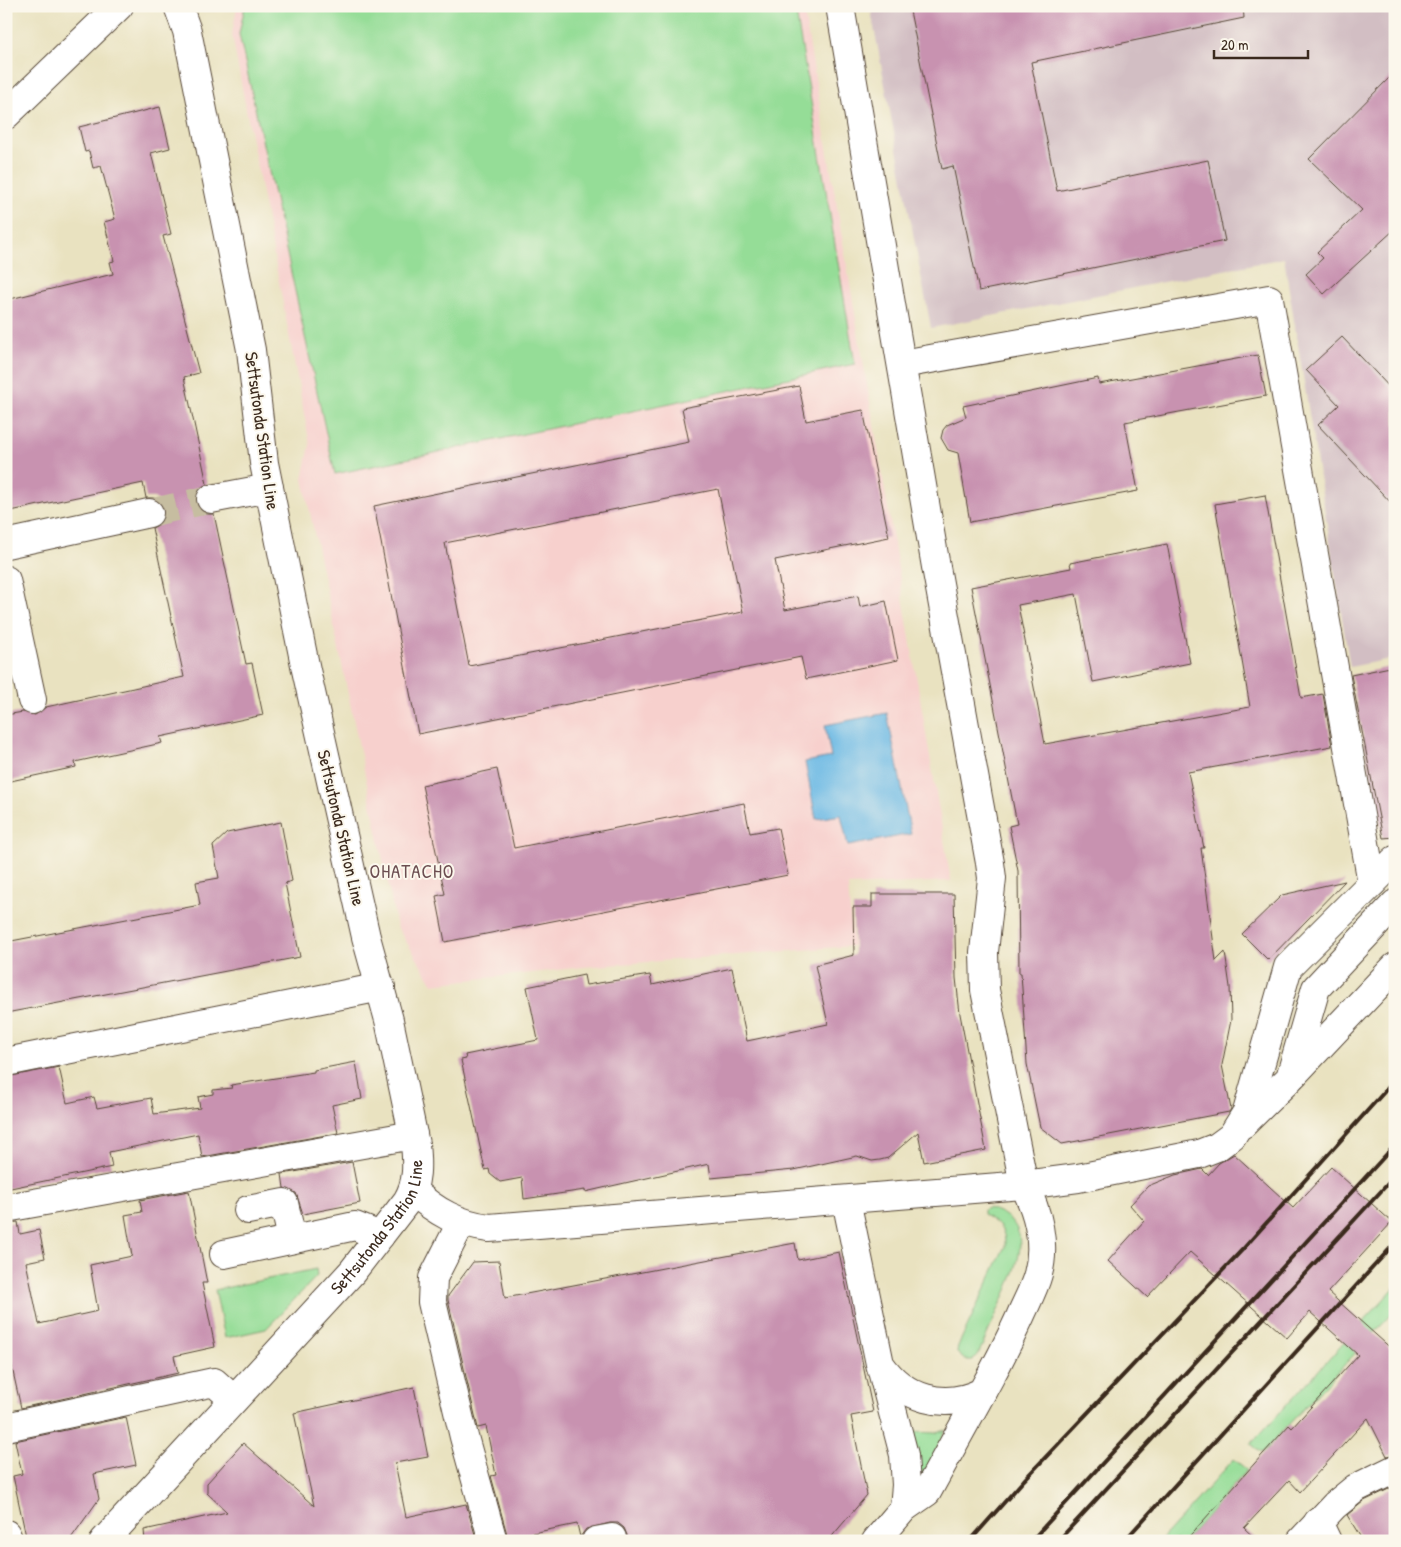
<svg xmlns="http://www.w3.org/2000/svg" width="1401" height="1547" viewBox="0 0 1401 1547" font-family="'Patrick Hand',sans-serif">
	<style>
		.built { fill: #f7d0cd }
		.industrial { fill: #d2bec3 }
		.green { fill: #95dd97; stroke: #68845a }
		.water { fill: #69b8e4; stroke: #527181 }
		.building { fill: #c892b0; fill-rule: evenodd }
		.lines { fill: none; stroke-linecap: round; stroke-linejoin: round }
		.minor-tunnel { stroke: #c6bda0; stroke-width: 28; stroke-dasharray: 28 14; stroke-linecap: butt }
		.minor-casing { stroke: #554636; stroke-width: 30 }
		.major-casing { stroke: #554636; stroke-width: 30 }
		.highway-casing { stroke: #554636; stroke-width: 30 }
		.minor { stroke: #fff; stroke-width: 28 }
		.major { stroke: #fff; stroke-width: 28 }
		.highway { stroke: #fff; stroke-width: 28 }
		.rail { stroke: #3b2a1e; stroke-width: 4 }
		.labels { text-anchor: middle; stroke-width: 4; stroke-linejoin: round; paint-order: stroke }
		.street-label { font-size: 18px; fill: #3b2a1e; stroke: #fbf7ec }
		.neighbourhood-label { font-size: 19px; letter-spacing: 1px; fill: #6c4e51; stroke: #fbf7ec }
	</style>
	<rect width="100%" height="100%" fill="#fbf7ec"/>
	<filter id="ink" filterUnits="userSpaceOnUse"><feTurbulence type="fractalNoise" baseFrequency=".02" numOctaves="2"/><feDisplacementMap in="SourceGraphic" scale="10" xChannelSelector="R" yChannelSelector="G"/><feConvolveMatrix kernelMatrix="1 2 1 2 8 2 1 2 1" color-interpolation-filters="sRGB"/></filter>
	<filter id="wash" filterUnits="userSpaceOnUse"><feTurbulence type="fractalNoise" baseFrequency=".0096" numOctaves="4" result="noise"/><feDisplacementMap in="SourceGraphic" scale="20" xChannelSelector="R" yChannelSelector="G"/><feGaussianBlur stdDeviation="1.12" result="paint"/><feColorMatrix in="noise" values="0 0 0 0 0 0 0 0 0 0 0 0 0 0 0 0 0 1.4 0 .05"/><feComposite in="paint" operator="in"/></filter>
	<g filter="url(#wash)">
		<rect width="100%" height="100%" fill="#e9e2c0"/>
		<path class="built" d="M 237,6 L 803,6 L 951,881 L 848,886 L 853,946 L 584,967 L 433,984 L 397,927 L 303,479 L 310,445 L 232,35 Z"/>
		<path class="industrial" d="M 870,6 L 1395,6 L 1395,658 L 1350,667 L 1284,258 L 931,328 Z"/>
		<g class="green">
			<path d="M 245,6 L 795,6 L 855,364 L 335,474 L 239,34 Z"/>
			<path d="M 988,1208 C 1039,1222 1017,1268 1002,1301 C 994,1319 986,1337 978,1355 L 973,1360 L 965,1360 L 957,1353 L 958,1346 L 1005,1246 C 1006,1227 996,1223 983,1214 L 983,1210 Z"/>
			<path d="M 316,1269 L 317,1276 L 266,1329 L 225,1338 L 215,1290 Z"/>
			<path d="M 1395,1287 L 1395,1314 L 1393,1313 L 1262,1453 L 1251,1444 Z"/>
			<path d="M 946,1430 L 920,1486 L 914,1432 L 936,1433 Z"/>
			<path d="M 1234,1459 L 1247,1470 L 1185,1541 L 1160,1541 Z"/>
		</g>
		<path class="water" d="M 887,713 L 911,834 L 848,846 L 841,815 L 816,819 L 805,762 L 831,757 L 825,725 Z"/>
		<g id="blocks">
			<g class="building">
				<path d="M 909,6 L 1243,6 L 1244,18 L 1031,62 L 1057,191 L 1208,160 L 1225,241 L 979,291 L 953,166 L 942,169 Z"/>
				<path d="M 1395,72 L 1395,229 L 1324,294 L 1306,274 L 1323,258 L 1317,252 L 1362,210 L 1309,159 Z"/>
				<path d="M 160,107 L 170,148 L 151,153 L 171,234 L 163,236 L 199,373 L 184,377 L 207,484 L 200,488 L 196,493 L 196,501 L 200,510 L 206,514 L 214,514 L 246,664 L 252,663 L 263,715 L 160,737 L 162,743 L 75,762 L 76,767 L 6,782 L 6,715 L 23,712 L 35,715 L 46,707 L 184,677 L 152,528 L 160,524 L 164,518 L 164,510 L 160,502 L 154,498 L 146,498 L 143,483 L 6,512 L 6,300 L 113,274 L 110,262 L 114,261 L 104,222 L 115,219 L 101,166 L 93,168 L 89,151 L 85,152 L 79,127 Z"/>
				<path d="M 1342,337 L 1395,393 L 1395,507 L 1318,425 L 1339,405 L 1306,370 Z"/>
				<path d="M 1258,355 L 1266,396 L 1125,422 L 1138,491 L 970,522 L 958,453 L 948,450 L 941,438 L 943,430 L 947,425 L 966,417 L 963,406 L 1098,378 L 1099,384 Z"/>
				<path d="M 799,386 L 806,421 L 863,410 L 889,537 L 775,560 L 785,610 L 858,596 L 860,607 L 886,601 L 898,660 L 806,679 L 801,657 L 418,734 L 374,506 L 689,442 L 682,408 ZM 718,489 L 743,612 L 469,666 L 445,543 Z"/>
				<path d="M 1265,495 L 1301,698 L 1323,694 L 1332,746 L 1188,772 L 1204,848 L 1201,848 L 1216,961 L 1225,952 L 1230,987 L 1231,1020 L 1222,1065 L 1231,1109 L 1229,1112 L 1062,1144 L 1040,1127 L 1027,1064 L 1021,973 L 1019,973 L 1018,871 L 1009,826 L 1017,824 L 971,587 L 1071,568 L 1070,563 L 1167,544 L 1190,663 L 1093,682 L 1076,594 L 1018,605 L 1045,744 L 1250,707 L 1215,504 Z"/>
				<path d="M 1395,666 L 1395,837 L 1383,838 L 1351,675 Z"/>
				<path d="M 497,769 L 514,848 L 744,803 L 750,833 L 778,828 L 788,875 L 445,942 L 436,896 L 445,894 L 422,785 Z"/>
				<path d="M 281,822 L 292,881 L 285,883 L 300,957 L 6,1013 L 6,942 L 200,905 L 196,882 L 219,878 L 213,846 L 227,833 Z"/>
				<path d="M 1345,881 L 1268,960 L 1242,934 L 1282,895 Z"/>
				<path d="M 872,894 L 954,894 L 956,978 L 960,1014 L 986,1150 L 924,1162 L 918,1132 L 888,1158 L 880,1160 L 872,1161 L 857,1156 L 794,1170 L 711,1178 L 709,1164 L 585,1192 L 585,1190 L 524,1199 L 522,1178 L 500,1182 L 490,1174 L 489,1169 L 485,1170 L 461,1060 L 466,1059 L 465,1055 L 538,1040 L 527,987 L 584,975 L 586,985 L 650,975 L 652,985 L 732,968 L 747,1041 L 828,1024 L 815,965 L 854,955 L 853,907 L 872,907 Z"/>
				<path d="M 356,1062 L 362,1099 L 332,1105 L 338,1133 L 202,1157 L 198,1134 L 109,1152 L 112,1167 L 6,1189 L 6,1077 L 59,1067 L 67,1103 L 94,1097 L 97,1108 L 151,1098 L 154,1114 L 200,1108 L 198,1097 L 213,1094 L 213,1090 L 232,1088 L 231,1085 L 314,1072 L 314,1070 Z"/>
				<path d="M 1234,1154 L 1293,1208 L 1331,1167 L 1392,1222 L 1328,1292 L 1395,1352 L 1395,1454 L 1387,1456 L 1368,1418 L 1300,1492 L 1289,1480 L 1244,1528 L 1258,1541 L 1185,1541 L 1289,1425 L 1292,1428 L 1358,1355 L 1310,1312 L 1287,1338 L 1190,1252 L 1147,1297 L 1108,1261 L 1144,1221 L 1130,1205 L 1148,1186 L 1175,1175 L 1202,1169 L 1208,1175 L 1219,1163 Z"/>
				<path d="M 352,1162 L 360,1203 L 303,1214 L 296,1193 L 284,1188 L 282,1174 Z"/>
				<path d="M 189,1191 L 207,1283 L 202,1283 L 215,1347 L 174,1356 L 178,1373 L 21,1408 L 6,1340 L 6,1223 L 18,1222 L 20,1234 L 39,1230 L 45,1258 L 26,1262 L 39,1324 L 98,1311 L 90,1265 L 132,1256 L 125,1215 L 142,1212 L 140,1200 Z"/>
				<path d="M 795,1243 L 798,1260 L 839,1252 L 873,1412 L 851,1416 L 867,1495 L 828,1541 L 627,1541 L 627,1535 L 624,1528 L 618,1523 L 610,1523 L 586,1529 L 580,1537 L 577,1524 L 508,1538 L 491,1476 L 496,1475 L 486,1426 L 478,1428 L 448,1300 L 448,1296 L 473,1262 L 499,1261 L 505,1298 Z"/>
				<path d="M 414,1387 L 428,1457 L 395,1463 L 406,1517 L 466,1504 L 477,1541 L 145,1541 L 144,1530 L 227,1512 L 207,1493 L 207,1483 L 243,1443 L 314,1506 L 294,1413 Z"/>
				<path d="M 126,1417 L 136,1465 L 94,1474 L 99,1499 L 69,1541 L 27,1541 L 13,1476 L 22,1474 L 15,1441 Z"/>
				<path d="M 1395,1486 L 1395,1541 L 1363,1541 L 1347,1515 L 1364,1501 Z"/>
			</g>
		</g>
	</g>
	<g filter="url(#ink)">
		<use href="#blocks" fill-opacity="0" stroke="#554636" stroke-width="1"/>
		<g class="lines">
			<path class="minor-tunnel" d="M 149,513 L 211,499"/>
			<defs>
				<g id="minor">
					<path d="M 840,6 L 936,567 L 990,863 L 992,878 L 984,952 L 985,990 L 1024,1185 C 1038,1212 1046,1244 1038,1274 C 1034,1289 1026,1303 1020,1317 C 1008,1343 996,1367 982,1392 C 944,1411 904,1399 880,1364 L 846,1200"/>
					<path d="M 902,364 L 1269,299 L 1372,883"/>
					<path d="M 211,499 L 269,488"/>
					<path d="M 6,544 L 149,513"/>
					<path d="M 6,580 L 32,700"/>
					<path d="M 6,1062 L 381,987"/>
					<path d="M 1293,1075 L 1395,967"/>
					<path d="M 1243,1124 L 1290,1078 L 1316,988 L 1395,904"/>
					<path d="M 413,1191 C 436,1212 458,1224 489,1228 L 1024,1185 L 1078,1178 L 1199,1154 L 1217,1147 L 1232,1136 L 1247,1112 L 1288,967 L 1395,860"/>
					<path d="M 6,1208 L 413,1135"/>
					<path d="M 248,1210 L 284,1203 L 292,1239"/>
					<path d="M 461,1223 L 433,1278 L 432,1302 L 464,1437 L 493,1541"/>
					<path d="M 224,1254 L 355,1226 L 380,1236"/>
					<path d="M 881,1367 L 904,1455 L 906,1485 L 904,1508"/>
					<path d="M 6,1427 L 214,1382 L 233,1399"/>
					<path d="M 6,1534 L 9,1541"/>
					<path d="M 596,1541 L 612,1538"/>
					<path d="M 876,1541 L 904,1508 L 927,1492 L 982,1392"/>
					<path d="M 1301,1541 L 1335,1505 L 1356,1488 L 1395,1469"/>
				</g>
				<g id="major">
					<path d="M 1318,1522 L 1327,1541"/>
					<path id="s1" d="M 104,1541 L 352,1272 L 407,1201 C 418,1183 417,1164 415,1144 L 389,1020 L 366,937 L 306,670 L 264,463 L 251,350 L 187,31 L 178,6"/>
				</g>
				<path id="highway" d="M 6,115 L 119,6"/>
			</defs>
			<use href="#minor" class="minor-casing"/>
			<use href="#major" class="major-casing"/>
			<use href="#highway" class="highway-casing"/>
			<use href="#minor" class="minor"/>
			<use href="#major" class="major"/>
			<use href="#highway" class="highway"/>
			<g class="rail">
				<path d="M 970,1541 L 1024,1480 L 1243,1249 L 1395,1080"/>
				<path d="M 1031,1541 L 1395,1145"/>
				<path d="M 1058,1541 L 1395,1176"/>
				<path d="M 1124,1541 L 1395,1243"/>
			</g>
		</g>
	</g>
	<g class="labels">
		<g class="street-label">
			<text transform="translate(262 431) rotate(82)" y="6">Settsutonda Station Line</text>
			<text transform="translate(341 828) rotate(77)" y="6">Settsutonda Station Line</text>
			<text dy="6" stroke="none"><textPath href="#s1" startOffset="419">Settsutonda Station Line</textPath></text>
		</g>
		<g class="neighbourhood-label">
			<text x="412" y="878">OHATACHO</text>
		</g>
	</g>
	<rect width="1401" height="1547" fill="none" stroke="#fbf7ec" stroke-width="25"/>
	<path d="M1214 50v8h94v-8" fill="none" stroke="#3b2a1e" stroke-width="2.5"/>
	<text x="1221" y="50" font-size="15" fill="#3b2a1e" stroke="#fbf7ec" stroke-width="4" paint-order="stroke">20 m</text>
</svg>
